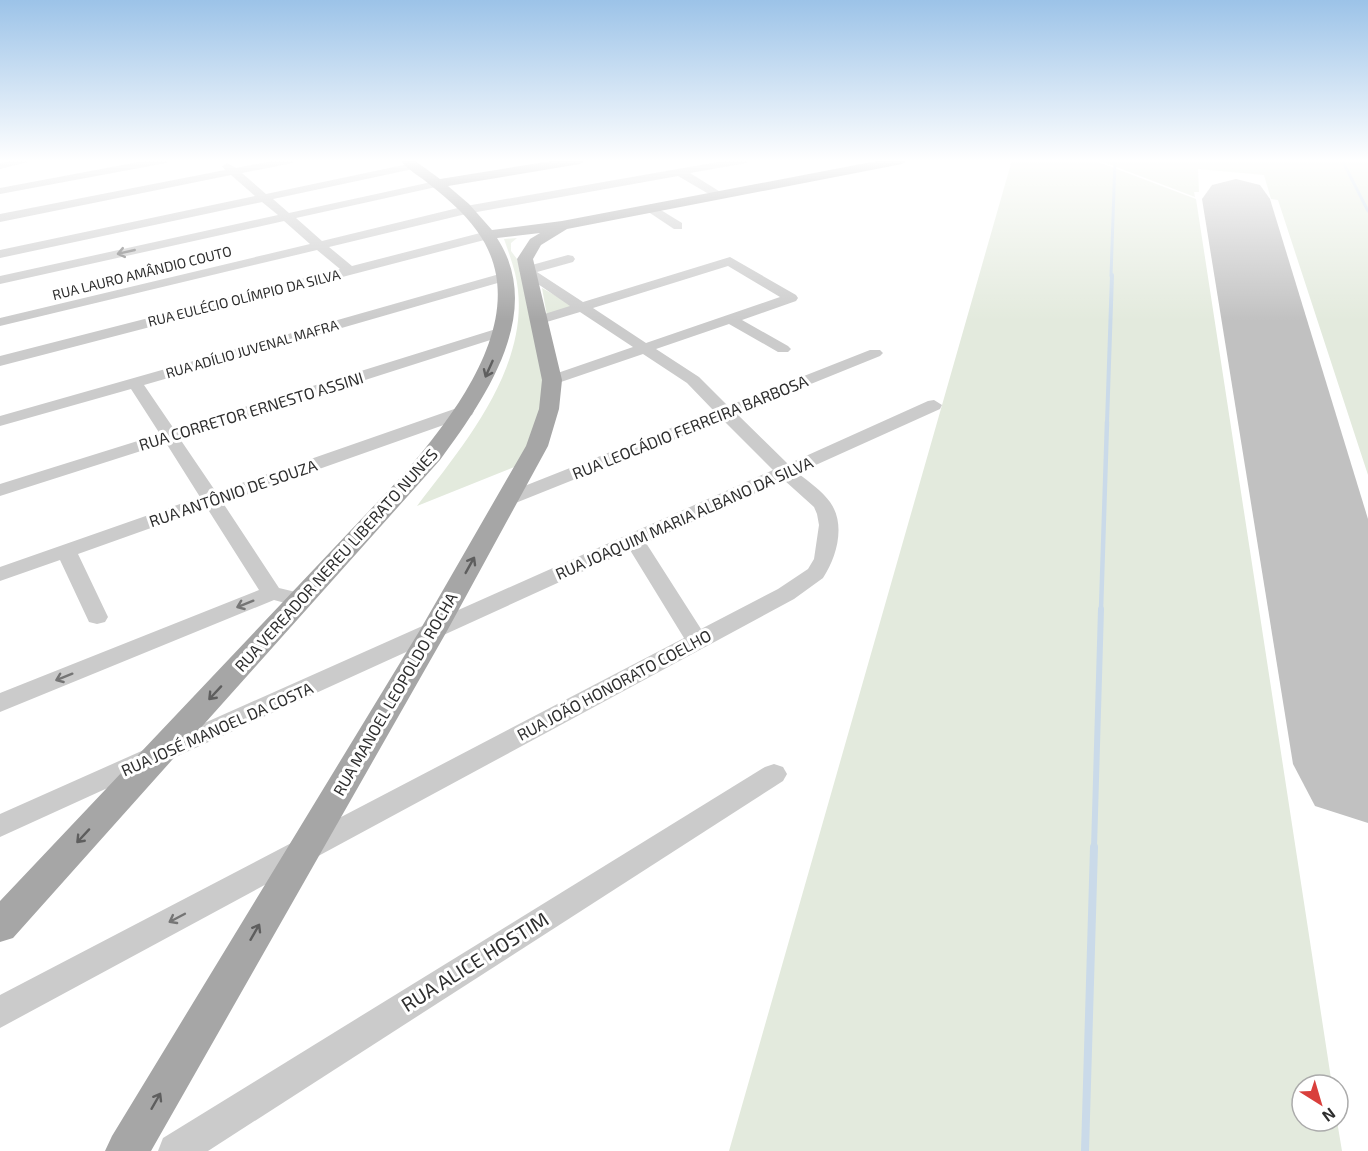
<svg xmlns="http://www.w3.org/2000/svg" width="1368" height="1151" viewBox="0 0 1368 1151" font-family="'Exo 2',sans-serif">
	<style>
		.green { fill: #e3eadd }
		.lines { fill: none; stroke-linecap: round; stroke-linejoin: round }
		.stream-far4 { stroke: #cadae9; stroke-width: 3 }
		.stream-far3 { stroke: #cadae9; stroke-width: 4 }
		.stream-far2 { stroke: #cadae9; stroke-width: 4.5 }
		.stream-far1 { stroke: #cadae9; stroke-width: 6 }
		.stream { stroke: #cadae9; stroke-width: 8 }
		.runway { fill: #c1c1c1; fill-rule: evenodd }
		.minor { fill: #cbcbcb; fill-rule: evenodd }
		.major { fill: #a6a6a6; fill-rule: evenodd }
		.oneway { stroke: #757575 }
		.oneway2 { stroke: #5e5e5e }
		.labels { text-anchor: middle; stroke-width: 6; stroke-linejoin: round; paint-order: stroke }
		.far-street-label { font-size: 14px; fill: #2e2e2e; stroke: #fff }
		.street-label { font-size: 16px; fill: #2e2e2e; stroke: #fff }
		.near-street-label { font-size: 20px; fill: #2e2e2e; stroke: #fff }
	</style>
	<rect width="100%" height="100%" fill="#fff"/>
	<g class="green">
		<path d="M 1012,160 L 1093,160 L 1196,199 L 1332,1085 L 1302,1085 L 1302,1121 L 1337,1121 L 1342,1151 L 729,1151 Z"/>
		<path d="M 1098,160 L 1368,160 L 1368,475 L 1278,200 L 1271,199 L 1264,175 L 1198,169 L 1199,192 L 1194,192 L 1195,197 Z"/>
		<path d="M 517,238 L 511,243 L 511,251 L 517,259 L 524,282 L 541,349 L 543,402 L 522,464 L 417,506 C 466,442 536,360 515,273 C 512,262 508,250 504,239 Z"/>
		<path d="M 542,288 L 576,307 L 547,316 Z"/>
	</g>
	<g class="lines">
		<g class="stream-far4">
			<path d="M 1342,160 L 1368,211"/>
			<path d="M 1111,276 L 1115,160"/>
		</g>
		<path class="stream-far3" d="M 1107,423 L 1112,275"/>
		<path class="stream-far2" d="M 1101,610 L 1107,422"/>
		<path class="stream-far1" d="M 1094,848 L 1101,609"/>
		<path class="stream" d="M 1085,1151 L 1094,847"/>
		<path class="runway" d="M 1236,179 L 1260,185 L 1270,199 L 1368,519 L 1368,823 L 1315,806 L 1293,764 L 1202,199 L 1212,185 Z"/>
		<g class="minor">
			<path d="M 15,160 L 36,160 L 0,169 L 0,163 Z"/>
			<path d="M 149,160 L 171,160 L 166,163 L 0,194 L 0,188 Z"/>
			<path d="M 277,160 L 298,160 L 293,163 L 242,173 L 266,194 L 413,163 L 418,166 L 413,169 L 273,199 L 289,213 L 436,181 L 442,184 L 436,187 L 296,218 L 322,241 L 466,206 L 729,160 L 752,160 L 747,163 L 690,173 L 722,193 L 722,197 L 714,197 L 678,176 L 466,214 L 329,247 L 352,266 L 488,231 L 494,235 L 492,238 L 0,366 L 0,356 L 340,269 L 317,250 L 0,326 L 0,318 L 310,244 L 284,221 L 0,284 L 0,276 L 278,215 L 262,202 L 0,258 L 0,250 L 255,196 L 231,175 L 0,222 L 0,214 L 225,170 L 222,166 L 227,163 L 236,168 Z"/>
			<path d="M 651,204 L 682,223 L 682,229 L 674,229 L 647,211 L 645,208 Z"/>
			<path d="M 568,255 L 573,256 L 575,259 L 573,262 L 537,272 L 583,302 L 730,257 L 796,295 L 798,298 L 796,301 L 742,320 L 788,346 L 791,349 L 788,352 L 778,352 L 729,324 L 656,349 L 699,377 L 728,406 L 870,350 L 880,350 L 883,353 L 880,356 L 737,414 L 788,464 L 928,401 L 934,400 L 942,405 L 940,409 L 798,473 C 809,482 822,491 830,502 C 846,524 837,557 823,578 L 794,599 L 0,1028 L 0,995 L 684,638 L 630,550 L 0,837 L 0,814 L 773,470 L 723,420 L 513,504 L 499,504 L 496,500 L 499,496 L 714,411 L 687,383 L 643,354 L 558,383 L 546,383 L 544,380 L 546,377 L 633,347 L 580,312 L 540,324 L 535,323 L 533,320 L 535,317 L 570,306 L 519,271 L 521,268 ZM 728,266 L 780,297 L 646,343 L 593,308 ZM 784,480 L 814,507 L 817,514 L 819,525 L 814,559 L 808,569 L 778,589 L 701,629 L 646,543 Z"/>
			<path d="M 503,273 L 508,274 L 510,277 L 508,280 L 144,385 L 174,429 L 496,329 L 506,329 L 508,332 L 506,335 L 180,439 L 216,492 L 460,407 L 472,407 L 474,411 L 472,415 L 223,503 L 279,588 L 308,595 L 311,600 L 308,605 L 300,607 L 274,600 L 0,712 L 0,693 L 259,590 L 207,508 L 78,554 L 108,617 L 105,622 L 97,624 L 89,622 L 60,560 L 0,581 L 0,567 L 200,497 L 166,443 L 0,496 L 0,484 L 160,434 L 131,389 L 0,426 L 0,416 Z"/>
			<path d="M 774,764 L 783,767 L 787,774 L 783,781 L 208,1151 L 158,1151 L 163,1138 L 765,767 Z"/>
		</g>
		<path class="major" d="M 400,160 L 414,160 L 440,179 L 557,160 L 586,160 L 580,164 L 448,186 L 469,204 L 492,230 L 562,221 L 882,160 L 908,160 L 902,164 L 567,229 L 541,245 L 533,259 L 562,380 L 559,409 L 548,446 L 447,631 L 151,1151 L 105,1151 L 112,1136 L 420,630 L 526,446 L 539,409 L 542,380 L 517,259 L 530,239 L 540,233 L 497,238 C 546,313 484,400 440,460 L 13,938 L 0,942 L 0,901 L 404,474 C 456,413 536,312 477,231 C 463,211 443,195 424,180 C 416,174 406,168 400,160 Z"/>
	</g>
	<defs><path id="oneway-shaft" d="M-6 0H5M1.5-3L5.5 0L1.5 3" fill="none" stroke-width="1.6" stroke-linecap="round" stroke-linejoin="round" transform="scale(1.5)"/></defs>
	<g class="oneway">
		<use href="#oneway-shaft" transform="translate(126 252) rotate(167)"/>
		<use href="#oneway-shaft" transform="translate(245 604) rotate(158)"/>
		<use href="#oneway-shaft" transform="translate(64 677) rotate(158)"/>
		<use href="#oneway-shaft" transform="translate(177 918) rotate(152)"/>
	</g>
	<g class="oneway2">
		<use href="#oneway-shaft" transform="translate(489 369) rotate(114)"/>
		<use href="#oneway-shaft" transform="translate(470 565) rotate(-61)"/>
		<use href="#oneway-shaft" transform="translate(215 693) rotate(133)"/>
		<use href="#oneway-shaft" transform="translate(83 836) rotate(133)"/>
		<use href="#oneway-shaft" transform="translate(255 932) rotate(-60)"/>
		<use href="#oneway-shaft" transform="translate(156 1101) rotate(-60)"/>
	</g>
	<linearGradient id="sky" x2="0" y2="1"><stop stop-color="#9cc3e8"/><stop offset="0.5" stop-color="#fff"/><stop offset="1" stop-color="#fff" stop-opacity="0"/></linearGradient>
	<rect width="1368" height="321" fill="url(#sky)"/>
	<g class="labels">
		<g class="far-street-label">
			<text transform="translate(142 273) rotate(-14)" y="5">RUA LAURO AMÂNDIO COUTO</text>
			<text transform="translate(244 298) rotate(-14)" y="5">RUA EULÉCIO OLÍMPIO DA SILVA</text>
			<text transform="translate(252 349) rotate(-16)" y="5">RUA ADÍLIO JUVENAL MAFRA</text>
		</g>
		<g class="street-label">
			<text transform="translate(251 411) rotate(-17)" y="6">RUA CORRETOR ERNESTO ASSINI</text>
			<text transform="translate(690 427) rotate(-22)" y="6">RUA LEOCÁDIO FERREIRA BARBOSA</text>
			<text transform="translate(233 493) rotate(-19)" y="6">RUA ANTÔNIO DE SOUZA</text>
			<text transform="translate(684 518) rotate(-24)" y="6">RUA JOAQUIM MARIA ALBANO DA SILVA</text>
			<text transform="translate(336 560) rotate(-48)" y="6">RUA VEREADOR NEREU LIBERATO NUNES</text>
			<text transform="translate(614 685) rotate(-28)" y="6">RUA JOÃO HONORATO COELHO</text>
			<text transform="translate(395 694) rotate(-60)" y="6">RUA MANOEL LEOPOLDO ROCHA</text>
			<text transform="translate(217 729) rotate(-24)" y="6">RUA JOSÉ MANOEL DA COSTA</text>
		</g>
		<g class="near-street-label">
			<text transform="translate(475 962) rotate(-32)" y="7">RUA ALICE HOSTIM</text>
		</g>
	</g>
	<g transform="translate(1320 1103) rotate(143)"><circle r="28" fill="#ffffff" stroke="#ababab" stroke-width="1.5"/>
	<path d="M0-4.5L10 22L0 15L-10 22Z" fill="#d93f3c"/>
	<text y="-9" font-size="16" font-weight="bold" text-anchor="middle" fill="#2e2e2e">N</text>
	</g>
</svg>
